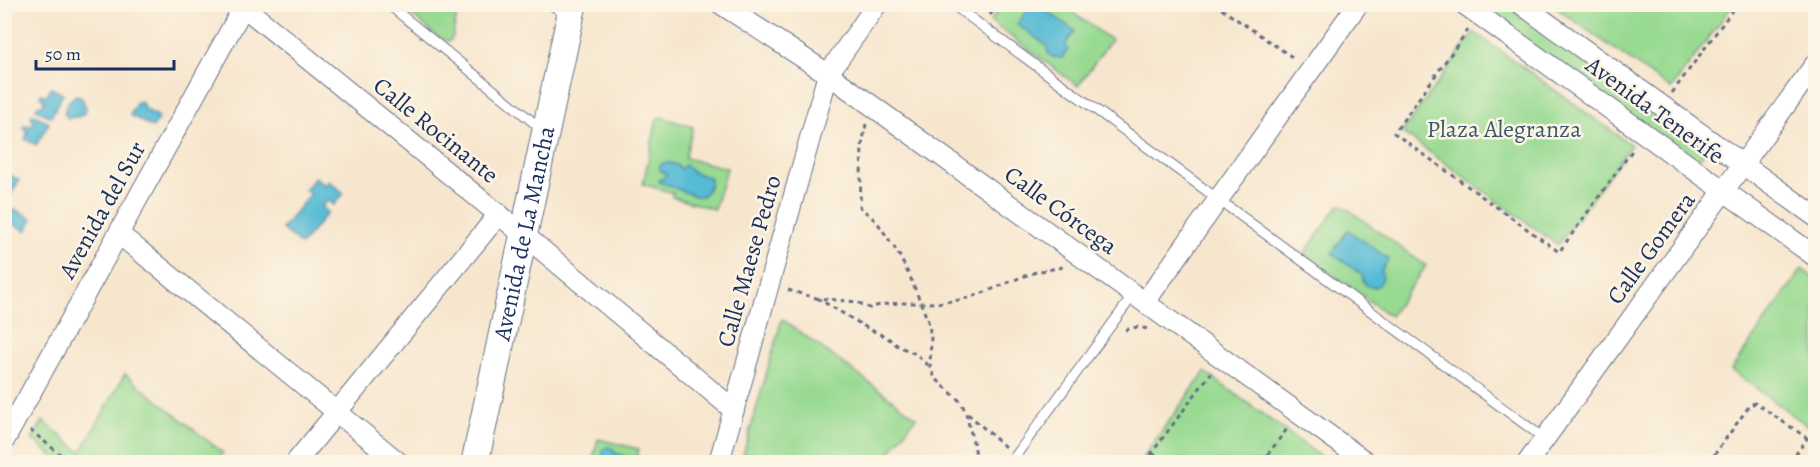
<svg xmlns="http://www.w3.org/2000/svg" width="1820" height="467" viewBox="0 0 1820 467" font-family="Alegreya,serif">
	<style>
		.green { fill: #98da92; stroke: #5a8478; stroke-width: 1.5 }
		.water { fill: #57bbd5; stroke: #39759a; stroke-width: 1.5 }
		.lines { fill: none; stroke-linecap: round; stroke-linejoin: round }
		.service-casing { stroke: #686f85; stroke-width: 11 }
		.minor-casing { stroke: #686f85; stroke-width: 22 }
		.secondary-casing { stroke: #686f85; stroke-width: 29 }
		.path { stroke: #686f85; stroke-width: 3; stroke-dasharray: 4.5 4.5; stroke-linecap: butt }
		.service { stroke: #fff; stroke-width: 9 }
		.minor { stroke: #fff; stroke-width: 20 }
		.secondary { stroke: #fff; stroke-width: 27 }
		.labels { text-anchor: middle; stroke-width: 5; stroke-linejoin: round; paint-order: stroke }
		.street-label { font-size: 24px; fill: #1b2f5e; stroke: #fcf5e5 }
		.park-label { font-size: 24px; fill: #3a5a6b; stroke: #fcf5e5 }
	</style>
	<rect width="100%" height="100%" fill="#fcf5e5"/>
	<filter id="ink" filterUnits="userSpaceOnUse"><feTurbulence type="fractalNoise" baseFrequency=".0167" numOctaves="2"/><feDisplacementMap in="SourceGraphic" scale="12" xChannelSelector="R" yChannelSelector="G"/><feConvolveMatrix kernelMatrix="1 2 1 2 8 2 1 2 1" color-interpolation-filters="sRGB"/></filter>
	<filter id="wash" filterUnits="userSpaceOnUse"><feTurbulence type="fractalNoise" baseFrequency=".008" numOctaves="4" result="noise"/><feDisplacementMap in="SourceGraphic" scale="24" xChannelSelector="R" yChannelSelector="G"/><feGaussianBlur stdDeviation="1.35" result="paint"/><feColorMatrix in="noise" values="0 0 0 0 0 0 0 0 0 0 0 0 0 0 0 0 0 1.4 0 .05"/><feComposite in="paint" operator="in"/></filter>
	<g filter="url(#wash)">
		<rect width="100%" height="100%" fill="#f7e6ce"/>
		<g class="green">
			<path d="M 399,5 L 459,5 L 452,39 L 449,41 L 442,40 Z"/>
			<path d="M 1003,5 L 1062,5 L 1111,40 L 1078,86 L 990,21 Z"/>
			<path d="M 1473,5 L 1514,5 L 1709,146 L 1696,164 Z"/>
			<path d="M 1552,5 L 1733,4 L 1733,5 L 1671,89 Z"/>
			<path d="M 1474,32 L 1631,145 L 1558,245 L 1402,132 Z"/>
			<path d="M 661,117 L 693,127 L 685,158 L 727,168 L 714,209 L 672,197 L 673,193 L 643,184 L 657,119 Z"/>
			<path d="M 1342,205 L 1426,266 L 1390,316 L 1304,254 L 1338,206 Z"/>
			<path d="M 1802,269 L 1815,279 L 1815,431 L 1731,370 Z"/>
			<path d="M 782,319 L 916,417 L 883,462 L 741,462 Z"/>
			<path d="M 1205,372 L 1328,462 L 1139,462 Z"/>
			<path d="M 125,374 L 223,453 L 215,462 L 60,462 L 32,439 L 43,421 L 81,452 Z"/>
			<path d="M 598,439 L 639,449 L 636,462 L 592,462 Z"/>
		</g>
		<g class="water">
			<path d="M 1031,5 L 1038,5 L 1075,31 L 1066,43 L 1068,50 L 1062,58 L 1052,57 L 1048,53 L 1047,46 L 1017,24 Z"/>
			<path d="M 51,88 L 63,94 L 51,117 L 36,109 L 37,106 L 42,105 L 45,100 L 40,97 L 41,94 L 47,95 Z"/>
			<path d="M 76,95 L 82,98 L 86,108 L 85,113 L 78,117 L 68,118 L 64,113 L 67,103 Z"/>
			<path d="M 140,101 L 143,104 L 143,108 L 159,117 L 153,128 L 130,115 L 137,102 Z"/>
			<path d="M 33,114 L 49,123 L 36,145 L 25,139 L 28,132 L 24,129 L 24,126 L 28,125 L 31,127 L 34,122 L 31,117 Z"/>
			<path d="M 666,162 L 677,165 L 681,169 L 685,165 L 693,172 L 709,177 C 712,184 708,191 702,196 L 695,196 L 659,182 L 659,179 L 664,178 L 666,174 L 660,170 L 660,165 Z"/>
			<path d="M 6,173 L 19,180 L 9,198 L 5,196 Z"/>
			<path d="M 315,177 L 325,185 L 329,181 L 344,193 L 334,205 L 328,200 L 322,207 L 328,212 L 301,245 L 282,229 L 310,194 L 305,190 Z"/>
			<path d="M 14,209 L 33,219 L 26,231 L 7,221 Z"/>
			<path d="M 1348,230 L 1389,259 L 1381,271 L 1383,278 L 1379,285 C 1369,290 1363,285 1362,275 L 1332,253 Z"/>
			<path d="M 608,447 L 613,449 L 616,454 L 628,457 L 626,462 L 602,462 L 603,450 Z"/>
		</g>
	</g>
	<g filter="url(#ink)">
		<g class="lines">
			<defs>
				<g id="service">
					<path d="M 388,4 L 544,131"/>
					<path d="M 550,4 L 568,16"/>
					<path d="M 952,4 L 1545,439"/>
					<path d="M 1011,462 L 1134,294"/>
				</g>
				<g id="minor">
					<path d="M 721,4 L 828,74 L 1366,462"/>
					<path d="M 1464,4 L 1816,257"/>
					<path d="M 1521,4 L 1816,217"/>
					<path d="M 244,7 L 524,235 L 734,410"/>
					<path d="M 119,234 L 398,462"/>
					<path d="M 1145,302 L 1358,4"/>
					<path d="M 4,441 L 245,4"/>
					<path d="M 296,462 L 499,214"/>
					<path d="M 719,462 L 828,74 L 877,4"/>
					<path d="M 1528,462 L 1816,63"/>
				</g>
				<g id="secondary">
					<path id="s1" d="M 475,462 L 573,4"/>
				</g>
			</defs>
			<use href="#service" class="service-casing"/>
			<use href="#minor" class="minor-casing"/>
			<use href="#secondary" class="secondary-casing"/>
			<g class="path">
				<path d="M 1214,4 L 1295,59"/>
				<path d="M 990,15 L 998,4"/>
				<path d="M 1468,30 L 1394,133 L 1559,252 L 1634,148"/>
				<path d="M 1672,93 L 1737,4"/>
				<path d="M 866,124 L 862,146 L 860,207 L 877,222 L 898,253 L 911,279 L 928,321 L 931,336 L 930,367 L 935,378 L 961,402 L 966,413 L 978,462"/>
				<path d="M 788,290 L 816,298 L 857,302 L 869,308 C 897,299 924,306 952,301 C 982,297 1007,281 1036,272 C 1045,270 1054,269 1063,267"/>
				<path d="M 817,298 L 869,329 L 888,338 L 898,346 L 916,354 L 929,366"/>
				<path d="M 1125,330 L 1137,327 L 1148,329"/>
				<path d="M 968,414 L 1005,447"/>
				<path d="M 30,430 L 70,462"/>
				<path d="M 1152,453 L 1164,462"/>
				<path d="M 1145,462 L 1211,373"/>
				<path d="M 1262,462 L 1287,429"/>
				<path d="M 1709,462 L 1750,405 L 1755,403 L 1816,444"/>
				<path d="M 1790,462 L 1807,439"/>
			</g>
			<use href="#service" class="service"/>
			<use href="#minor" class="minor"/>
			<use href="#secondary" class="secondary"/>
		</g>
	</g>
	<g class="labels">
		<g class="street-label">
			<text transform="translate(1655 110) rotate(36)" y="8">Avenida Tenerife</text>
			<text transform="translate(436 130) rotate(39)" y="8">Calle Rocinante</text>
			<text transform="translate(102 210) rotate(-61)" y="8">Avenida del Sur</text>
			<text transform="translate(1061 210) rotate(36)" y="8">Calle Córcega</text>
			<text dy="8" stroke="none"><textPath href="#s1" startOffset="234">Avenida de La Mancha</textPath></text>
			<text transform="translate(1651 248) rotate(-54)" y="8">Calle Gomera</text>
			<text transform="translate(749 261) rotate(-74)" y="8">Calle Maese Pedro</text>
		</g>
		<g class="park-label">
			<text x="1504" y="137">Plaza Alegranza</text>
		</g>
	</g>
	<rect width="1820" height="467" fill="none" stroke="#fcf5e5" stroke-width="24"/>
	<path d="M36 60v9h138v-9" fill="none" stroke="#1b2f5e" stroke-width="3"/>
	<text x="45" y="60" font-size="18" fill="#1b2f5e" stroke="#fcf5e5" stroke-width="4.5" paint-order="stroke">50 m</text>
</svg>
